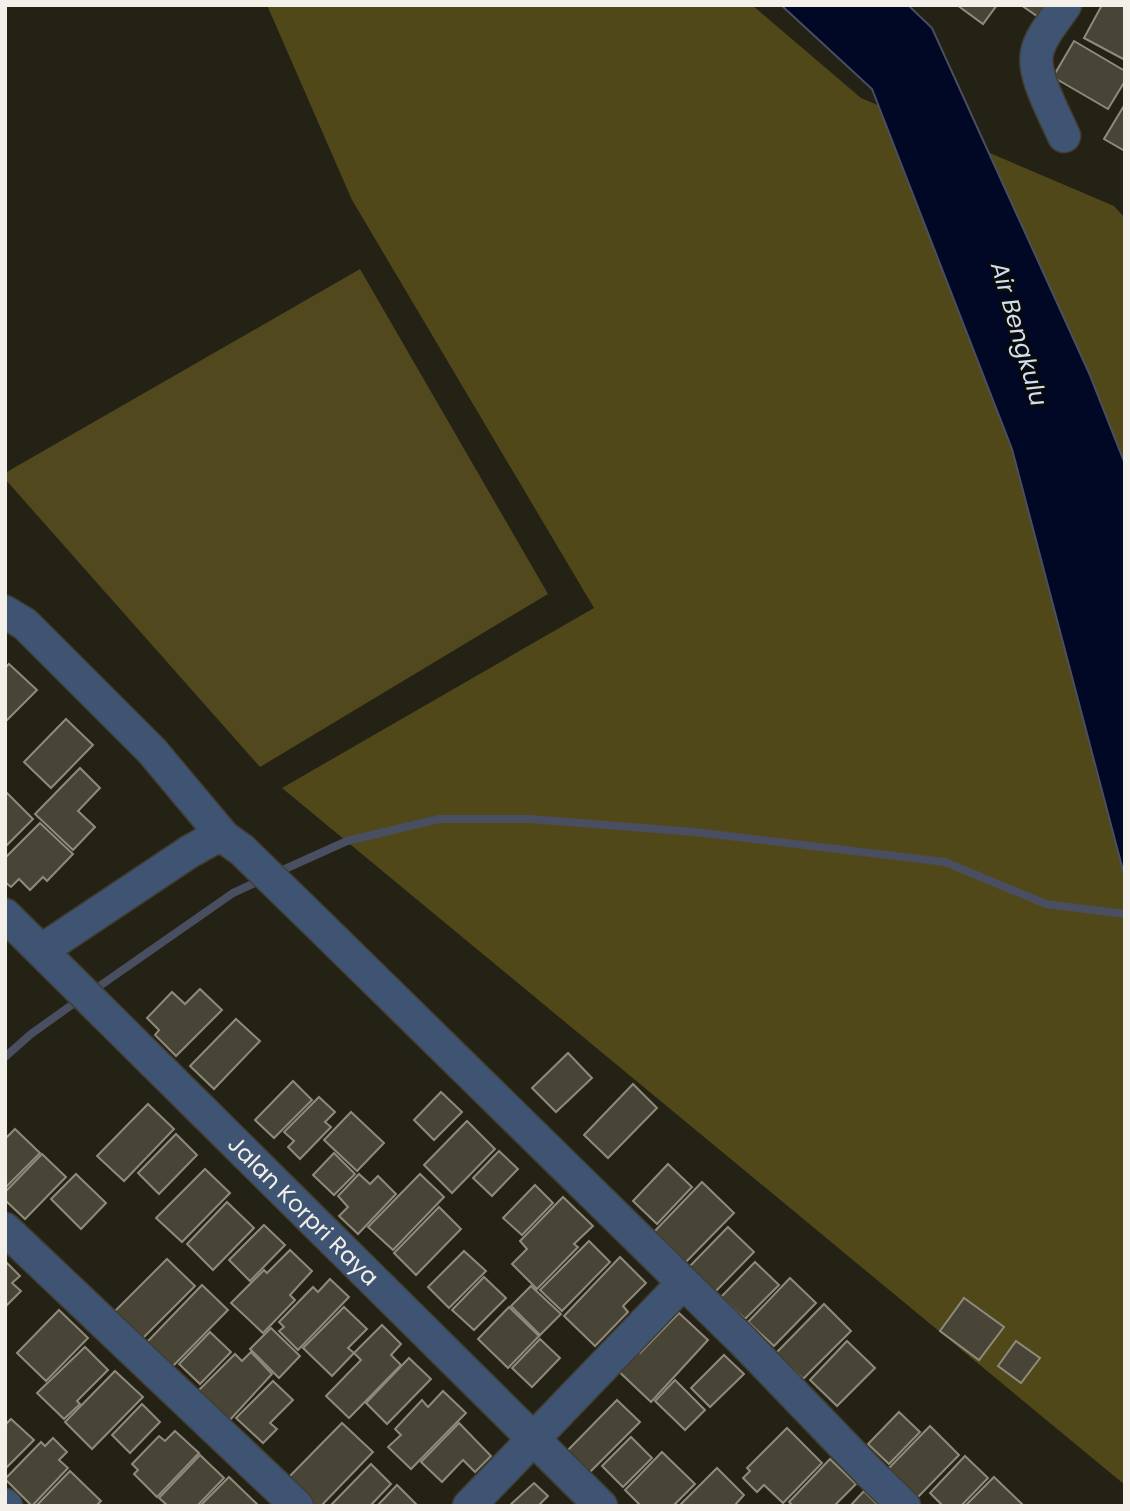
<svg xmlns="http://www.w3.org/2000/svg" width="1130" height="1511" viewBox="0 0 1130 1511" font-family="Poppins,sans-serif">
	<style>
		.green { fill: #51481e }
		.forest { fill: #51481a }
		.water { fill: #000826; stroke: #494e60; stroke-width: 2 }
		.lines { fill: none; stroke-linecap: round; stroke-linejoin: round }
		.stream { stroke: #494e60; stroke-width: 8 }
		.building { fill: #484537; stroke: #8e8b7c; stroke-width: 2 }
		.street-casing { stroke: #413e33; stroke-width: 35 }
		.street { stroke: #3f5372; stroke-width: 32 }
		.labels { text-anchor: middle; stroke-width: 5; stroke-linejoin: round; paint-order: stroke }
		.street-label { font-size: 23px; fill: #f2f0e8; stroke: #0c0b06 }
		.water-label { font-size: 24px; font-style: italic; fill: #cedef7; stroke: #0c0b06 }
	</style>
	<rect width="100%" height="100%" fill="#242115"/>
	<path class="green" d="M 360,269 L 548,594 L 260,767 L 5,479 L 5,473 Z"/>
	<path class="forest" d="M 267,5 L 752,5 L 861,98 L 1114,206 L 1125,218 L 1125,1485 L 282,788 L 594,608 L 352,200 Z"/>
	<path class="water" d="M 781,5 L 908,5 L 932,28 L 1089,373 L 1125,464 L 1125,878 L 1012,449 L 872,89 Z"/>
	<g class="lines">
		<g class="stream">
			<path d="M 276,873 L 347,841 L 439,819 L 530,819 L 695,832 L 945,862 L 1046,904 L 1125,914"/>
			<path d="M 91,992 L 233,893 L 261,880"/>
			<path d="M 5,1057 L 31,1034 L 80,999"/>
		</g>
	</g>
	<g class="building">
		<path d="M 957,5 L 997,5 L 983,24 Z"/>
		<path d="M 1021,5 L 1060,5 L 1047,23 Z"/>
		<path d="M 1102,5 L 1125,5 L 1125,60 L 1084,38 Z"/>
		<path d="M 1074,41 L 1125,71 L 1125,81 L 1108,109 L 1053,77 Z"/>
		<path d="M 1125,104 L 1125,151 L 1104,139 Z"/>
		<path d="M 9,664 L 37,690 L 5,722 L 5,668 Z"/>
		<path d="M 66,719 L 93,745 L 51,788 L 24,762 Z"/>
		<path d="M 80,768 L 100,788 L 78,811 L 95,827 L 73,850 L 35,814 Z"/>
		<path d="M 5,791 L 33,819 L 5,847 Z"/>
		<path d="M 40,823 L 73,854 L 47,881 L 43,877 L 30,890 L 19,879 L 11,887 L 5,882 L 5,858 Z"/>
		<path d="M 200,989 L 222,1010 L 176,1056 L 155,1035 L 159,1030 L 147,1018 L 172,992 L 185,1004 Z"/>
		<path d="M 236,1019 L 260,1041 L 214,1089 L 190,1066 Z"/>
		<path d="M 568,1053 L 592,1078 L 556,1112 L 532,1088 Z"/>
		<path d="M 293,1081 L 312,1100 L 274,1138 L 255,1120 Z"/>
		<path d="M 633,1084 L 657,1108 L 608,1158 L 584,1135 Z"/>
		<path d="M 441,1092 L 462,1112 L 434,1140 L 414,1120 Z"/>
		<path d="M 319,1097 L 335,1112 L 325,1122 L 331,1127 L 300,1159 L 288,1147 L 294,1141 L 284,1132 Z"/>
		<path d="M 148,1104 L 174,1129 L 124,1181 L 97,1156 Z"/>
		<path d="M 351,1112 L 384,1143 L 357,1171 L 324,1140 Z"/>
		<path d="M 467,1121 L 495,1149 L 452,1193 L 424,1165 Z"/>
		<path d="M 15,1129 L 40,1153 L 5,1188 L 5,1139 Z"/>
		<path d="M 176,1134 L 197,1155 L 159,1194 L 138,1173 Z"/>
		<path d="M 499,1151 L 518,1169 L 492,1196 L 473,1178 Z"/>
		<path d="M 334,1153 L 355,1174 L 334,1195 L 313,1175 Z"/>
		<path d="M 42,1154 L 66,1177 L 25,1219 L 5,1200 L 5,1192 Z"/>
		<path d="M 668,1164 L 692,1187 L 657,1224 L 633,1201 Z"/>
		<path d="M 205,1169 L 230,1193 L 182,1242 L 156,1218 Z"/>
		<path d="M 76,1174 L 106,1203 L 81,1229 L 51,1199 Z"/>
		<path d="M 359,1174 L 370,1184 L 378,1176 L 396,1194 L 358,1234 L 339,1216 L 348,1207 L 338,1196 Z"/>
		<path d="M 420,1174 L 444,1197 L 393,1250 L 368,1227 Z"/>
		<path d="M 702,1182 L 734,1213 L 682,1266 L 650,1236 Z"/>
		<path d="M 535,1185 L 553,1203 L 522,1235 L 503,1218 Z"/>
		<path d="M 563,1197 L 593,1226 L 574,1244 L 578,1247 L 537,1289 L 512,1264 L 527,1249 L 520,1241 Z"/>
		<path d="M 227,1202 L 254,1228 L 213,1270 L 187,1244 Z"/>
		<path d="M 439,1207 L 461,1229 L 416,1275 L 394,1253 Z"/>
		<path d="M 264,1225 L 285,1245 L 250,1281 L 229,1260 Z"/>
		<path d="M 728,1227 L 754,1252 L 714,1293 L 688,1268 Z"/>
		<path d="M 589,1241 L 610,1262 L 562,1311 L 540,1290 Z"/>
		<path d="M 290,1250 L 312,1271 L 290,1295 L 295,1300 L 263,1333 L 231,1303 L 264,1270 L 267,1273 Z"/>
		<path d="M 464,1251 L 486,1271 L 449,1308 L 428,1287 Z"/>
		<path d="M 620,1257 L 646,1283 L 623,1306 L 628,1312 L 595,1346 L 564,1316 Z"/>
		<path d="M 167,1259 L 195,1286 L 141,1340 L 113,1313 Z"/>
		<path d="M 5,1261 L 20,1276 L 12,1283 L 21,1291 L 5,1307 Z"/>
		<path d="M 755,1262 L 779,1285 L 745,1319 L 721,1297 Z"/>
		<path d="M 484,1277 L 506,1298 L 474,1330 L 452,1310 Z"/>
		<path d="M 790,1278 L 816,1303 L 774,1346 L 748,1322 Z"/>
		<path d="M 330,1279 L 349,1297 L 298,1350 L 279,1331 L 284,1327 L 279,1322 L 313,1287 L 318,1292 Z"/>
		<path d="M 202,1285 L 228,1310 L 172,1367 L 147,1342 Z"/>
		<path d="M 531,1286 L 561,1314 L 540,1335 L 511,1306 Z"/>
		<path d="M 964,1298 L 1004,1327 L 979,1360 L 940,1331 Z"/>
		<path d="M 824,1304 L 851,1331 L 803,1379 L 776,1353 Z"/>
		<path d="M 344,1307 L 367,1329 L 348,1348 L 354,1353 L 332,1376 L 303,1348 Z"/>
		<path d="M 509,1307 L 539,1336 L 508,1368 L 478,1339 Z"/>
		<path d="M 59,1310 L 88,1338 L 46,1381 L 17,1353 Z"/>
		<path d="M 679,1313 L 708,1340 L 651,1402 L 613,1366 L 633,1346 L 640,1353 Z"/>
		<path d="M 382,1325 L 401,1344 L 391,1355 L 401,1365 L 349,1418 L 326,1396 L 361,1360 L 354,1353 Z"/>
		<path d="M 271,1328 L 300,1356 L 279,1378 L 250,1349 Z"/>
		<path d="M 210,1332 L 231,1352 L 200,1384 L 179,1364 Z"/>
		<path d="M 540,1339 L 560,1358 L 532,1387 L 512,1368 Z"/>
		<path d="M 847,1341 L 875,1368 L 837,1406 L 810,1380 Z"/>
		<path d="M 1016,1341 L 1040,1358 L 1021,1383 L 998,1366 Z"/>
		<path d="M 85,1347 L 108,1370 L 77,1401 L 80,1404 L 64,1419 L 37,1393 Z"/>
		<path d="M 251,1352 L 272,1374 L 228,1422 L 197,1392 L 235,1354 L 242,1361 Z"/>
		<path d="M 724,1355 L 744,1374 L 710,1407 L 691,1388 Z"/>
		<path d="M 409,1358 L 431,1379 L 387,1424 L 366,1403 Z"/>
		<path d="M 115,1371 L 143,1397 L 92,1449 L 65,1422 Z"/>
		<path d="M 675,1380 L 705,1410 L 685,1430 L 655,1401 Z"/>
		<path d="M 273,1381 L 293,1400 L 270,1423 L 277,1429 L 263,1443 L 236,1418 Z"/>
		<path d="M 443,1391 L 466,1413 L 411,1469 L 388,1447 L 401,1435 L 395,1429 L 422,1400 L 428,1407 Z"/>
		<path d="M 617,1400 L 640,1422 L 589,1473 L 567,1451 Z"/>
		<path d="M 142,1404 L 160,1422 L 130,1453 L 112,1435 Z"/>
		<path d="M 899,1412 L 920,1432 L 889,1464 L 868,1444 Z"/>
		<path d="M 11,1419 L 34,1440 L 5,1469 L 5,1425 Z"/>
		<path d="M 342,1423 L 373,1452 L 321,1506 L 310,1506 L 284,1482 Z"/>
		<path d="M 459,1423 L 491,1456 L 475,1472 L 463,1460 L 442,1482 L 421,1462 Z"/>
		<path d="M 930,1426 L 959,1455 L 915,1500 L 886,1471 Z"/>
		<path d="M 787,1428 L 822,1463 L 783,1503 L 764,1485 L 757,1492 L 743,1478 L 750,1471 L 747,1468 Z"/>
		<path d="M 175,1431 L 199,1453 L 157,1497 L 134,1474 L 138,1470 L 132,1464 L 159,1436 L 165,1441 Z"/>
		<path d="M 631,1437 L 652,1458 L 623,1487 L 602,1466 Z"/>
		<path d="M 53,1438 L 67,1452 L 59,1460 L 68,1468 L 32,1506 L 5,1479 L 41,1442 L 45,1446 Z"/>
		<path d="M 662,1452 L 695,1484 L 673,1506 L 641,1506 L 625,1490 Z"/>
		<path d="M 200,1455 L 224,1478 L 197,1506 L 168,1506 L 159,1498 Z"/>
		<path d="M 965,1456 L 988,1478 L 961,1506 L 943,1506 L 930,1493 Z"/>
		<path d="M 830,1459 L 856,1484 L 834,1506 L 793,1506 L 789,1502 Z"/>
		<path d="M 371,1464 L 391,1484 L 370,1506 L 330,1506 Z"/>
		<path d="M 717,1468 L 744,1495 L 734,1506 L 679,1506 Z"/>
		<path d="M 70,1471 L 101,1501 L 96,1506 L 39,1506 L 38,1504 Z"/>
		<path d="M 229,1477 L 259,1506 L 200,1506 Z"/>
		<path d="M 994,1477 L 1022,1504 L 1020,1506 L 965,1506 Z"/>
		<path d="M 534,1483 L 548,1496 L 540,1504 L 541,1506 L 509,1506 Z"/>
		<path d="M 397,1485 L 418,1506 L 377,1506 Z"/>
		<path d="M 864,1491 L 879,1506 L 850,1506 Z"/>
	</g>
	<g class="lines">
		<defs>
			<g id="street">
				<path d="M 1064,136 C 1055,115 1032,75 1037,53 C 1040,36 1056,19 1065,5"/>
				<path d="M 5,612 L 25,624 L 152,751 L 224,837 L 242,850 L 316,922 L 744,1342 L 870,1473 L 904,1506"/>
				<path id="s1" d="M 5,915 L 601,1506"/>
				<path d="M 42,950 L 189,852 L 212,839 L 224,837"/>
				<path d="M 5,1229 L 297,1506"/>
				<path d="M 5,1505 L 6,1506"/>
				<path d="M 469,1506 L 683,1283"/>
			</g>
		</defs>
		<use href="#street" class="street-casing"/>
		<use href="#street" class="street"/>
	</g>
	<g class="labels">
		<g class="street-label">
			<text dy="8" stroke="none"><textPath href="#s1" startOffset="420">Jalan Korpri Raya</textPath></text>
		</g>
		<g class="water-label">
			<text transform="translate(1019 334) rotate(74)" y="8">Air Bengkulu</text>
		</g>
	</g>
	<rect width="1130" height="1511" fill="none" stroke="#f2f0e8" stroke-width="14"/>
</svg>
